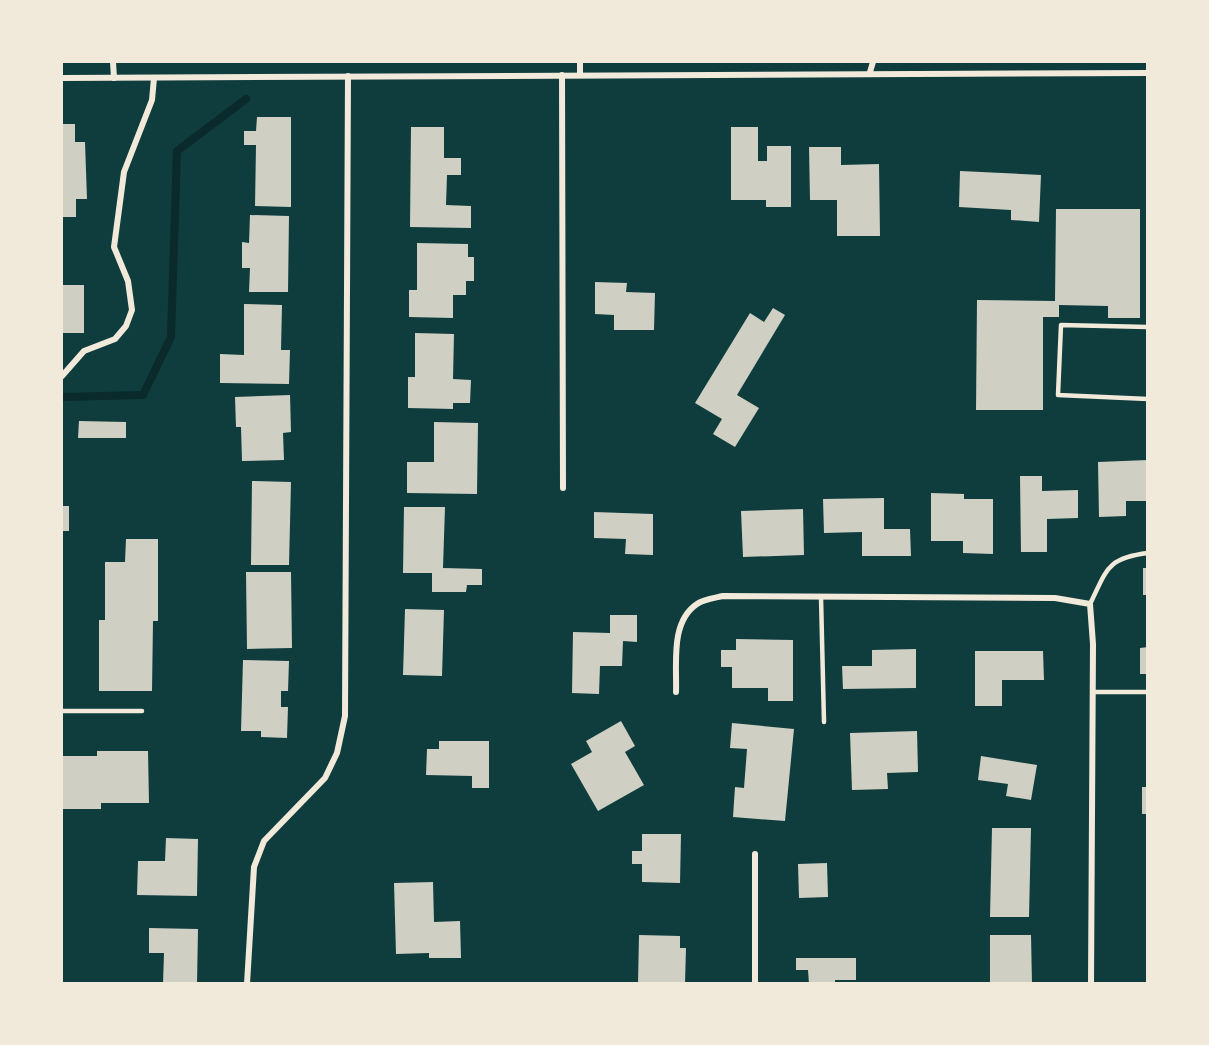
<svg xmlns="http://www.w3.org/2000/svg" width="1209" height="1045" viewBox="0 0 1209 1045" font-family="Quicksand,sans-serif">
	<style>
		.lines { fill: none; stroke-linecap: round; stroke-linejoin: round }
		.stream { stroke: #0a2a2b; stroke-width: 8 }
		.building { fill: #cfcfc3 }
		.service { stroke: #f1e9da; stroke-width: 4.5 }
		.minor { stroke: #f1e9da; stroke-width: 6 }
	</style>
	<rect width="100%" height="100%" fill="#0f3d3e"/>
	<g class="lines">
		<path class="stream" d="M 62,397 L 143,395 L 171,337 L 177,151 L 246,99"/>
	</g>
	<g class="building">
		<path d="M 257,117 L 291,117 L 291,207 L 255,206 L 256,145 L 244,145 L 244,131 L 256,131 Z"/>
		<path d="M 62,124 L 75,124 L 75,142 L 85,142 L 87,199 L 76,199 L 76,217 L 62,217 Z"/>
		<path d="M 411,127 L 444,127 L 444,158 L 461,158 L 461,175 L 447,175 L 446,205 L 471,206 L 471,228 L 410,227 Z"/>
		<path d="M 731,127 L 758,127 L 758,161 L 767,161 L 767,146 L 791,146 L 791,207 L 766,207 L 766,200 L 731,200 Z"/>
		<path d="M 809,147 L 841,147 L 841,165 L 879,164 L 880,236 L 837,236 L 837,200 L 810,200 Z"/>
		<path d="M 960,171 L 1041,175 L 1039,222 L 1011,220 L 1011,210 L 959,207 Z"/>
		<path d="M 1056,209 L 1140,209 L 1140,318 L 1108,318 L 1108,306 L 1059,305 L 1059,317 L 1043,317 L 1043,410 L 976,410 L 977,300 L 1055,301 Z"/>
		<path d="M 250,215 L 289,216 L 288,292 L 249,292 L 250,268 L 242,268 L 242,242 L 249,243 Z"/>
		<path d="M 417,243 L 468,244 L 468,257 L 474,257 L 474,281 L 466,281 L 466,295 L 453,295 L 453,318 L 409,317 L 409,290 L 417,290 Z"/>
		<path d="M 595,282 L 627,283 L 626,292 L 655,293 L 654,330 L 614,330 L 614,315 L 595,314 Z"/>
		<rect x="62" y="285" width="22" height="48"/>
		<path d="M 244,304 L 282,305 L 281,350 L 290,350 L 289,384 L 220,383 L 220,354 L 244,355 Z"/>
		<path d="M 773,308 L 785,315 L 737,395 L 759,408 L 735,447 L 713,434 L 722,419 L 695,403 L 750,313 L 764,322 Z"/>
		<path d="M 415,333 L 454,334 L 453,379 L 471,380 L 470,403 L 453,403 L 453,409 L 408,408 L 408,377 L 415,377 Z"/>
		<path d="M 290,395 L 291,432 L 283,433 L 284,460 L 242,461 L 241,427 L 236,427 L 235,397 Z"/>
		<path d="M 79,421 L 126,422 L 126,438 L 78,438 Z"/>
		<path d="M 434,422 L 478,423 L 477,494 L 407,493 L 407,462 L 434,462 Z"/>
		<path d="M 1148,460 L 1148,501 L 1126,501 L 1126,516 L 1099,517 L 1098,462 Z"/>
		<path d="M 1020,476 L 1042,476 L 1042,491 L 1078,490 L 1078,518 L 1047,519 L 1047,552 L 1021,552 Z"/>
		<path d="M 252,481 L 291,482 L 289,565 L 251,565 Z"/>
		<path d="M 931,493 L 964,494 L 964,499 L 993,499 L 993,554 L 963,553 L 963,541 L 931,541 Z"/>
		<path d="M 884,498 L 884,529 L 910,529 L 911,556 L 862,556 L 862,532 L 824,533 L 823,499 Z"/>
		<rect x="62" y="506" width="7" height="25"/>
		<path d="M 404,507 L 445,507 L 443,568 L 482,569 L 482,585 L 467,585 L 466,592 L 432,592 L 432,573 L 403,573 Z"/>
		<path d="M 803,509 L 804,555 L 743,557 L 741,511 Z"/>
		<path d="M 594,512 L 653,514 L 653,555 L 625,554 L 626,539 L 594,538 Z"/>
		<path d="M 126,539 L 158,539 L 158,621 L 153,621 L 152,691 L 99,691 L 99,620 L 105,620 L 105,562 L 125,562 Z"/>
		<rect x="1143" y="568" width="5" height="27"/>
		<path d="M 246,572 L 291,572 L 292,648 L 247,649 Z"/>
		<path d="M 405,609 L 444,610 L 442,676 L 403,675 Z"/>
		<path d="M 610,615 L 637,615 L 637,642 L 623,641 L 622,666 L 600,666 L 599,694 L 572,693 L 573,632 L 610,633 Z"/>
		<path d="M 736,639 L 793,640 L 793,701 L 768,701 L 768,688 L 732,688 L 732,667 L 721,667 L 721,650 L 736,650 Z"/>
		<path d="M 1148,647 L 1148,674 L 1140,674 L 1140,648 Z"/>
		<path d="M 916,649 L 916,688 L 843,689 L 842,666 L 872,666 L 872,650 Z"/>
		<path d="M 975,651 L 1043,651 L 1044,680 L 1002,680 L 1002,706 L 975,706 Z"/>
		<path d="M 243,660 L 289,661 L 288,691 L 281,691 L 281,707 L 288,707 L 287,738 L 261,737 L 261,731 L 241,731 Z"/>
		<path d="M 621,721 L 635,746 L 625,752 L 644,785 L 598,811 L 571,764 L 592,752 L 586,741 Z"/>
		<path d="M 732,723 L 794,729 L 785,821 L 733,817 L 735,787 L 744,788 L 747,749 L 730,748 Z"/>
		<path d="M 917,731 L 918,772 L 887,773 L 888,789 L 852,790 L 850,733 Z"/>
		<path d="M 439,741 L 489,741 L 489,788 L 472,788 L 472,776 L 426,775 L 427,749 L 439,749 Z"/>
		<path d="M 97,751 L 148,751 L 149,803 L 101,803 L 101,809 L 62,809 L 62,756 L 97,756 Z"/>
		<path d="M 981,756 L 1037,765 L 1031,800 L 1006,796 L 1008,784 L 978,780 Z"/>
		<rect x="1142" y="787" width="6" height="27"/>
		<path d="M 992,828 L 1031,828 L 1029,917 L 990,917 Z"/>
		<path d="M 642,834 L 681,834 L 680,883 L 642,882 L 642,864 L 632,864 L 632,851 L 642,851 Z"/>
		<path d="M 166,838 L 198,839 L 197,896 L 137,895 L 138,861 L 165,861 Z"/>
		<path d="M 827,863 L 828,897 L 799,898 L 798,864 Z"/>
		<path d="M 433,882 L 434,922 L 460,921 L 461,958 L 429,958 L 429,953 L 396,954 L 394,883 Z"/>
		<path d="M 149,928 L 198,929 L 197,984 L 163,984 L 164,953 L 149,953 Z"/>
		<path d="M 639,935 L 680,936 L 680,948 L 686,948 L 685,984 L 638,984 Z"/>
		<path d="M 990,935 L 1031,935 L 1032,984 L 990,984 Z"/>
		<path d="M 796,958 L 856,958 L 856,980 L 835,980 L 835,984 L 809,984 L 808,970 L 796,970 Z"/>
	</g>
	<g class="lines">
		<g class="service">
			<path d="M 1148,327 L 1061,325 L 1058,395 L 1148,399"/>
			<path d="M 821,597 L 824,722"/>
			<path d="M 1090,604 C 1107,570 1106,558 1148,553"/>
			<path d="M 1093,692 L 1148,692"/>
			<path d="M 62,711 L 142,711"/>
		</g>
		<g class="minor">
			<path d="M 113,62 L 114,78"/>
			<path d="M 870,72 L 873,62"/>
			<path d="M 562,75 L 563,488"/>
			<path d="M 580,75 L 580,62"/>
			<path d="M 62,78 L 1148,73"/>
			<path d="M 62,376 L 84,351 L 115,339 L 126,326 L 132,310 L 128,281 L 114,247 L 124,172 L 152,100 L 154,78"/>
			<path d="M 676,692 C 677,664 670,622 697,604 C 704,599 715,598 723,596 L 1055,598 L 1090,604 L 1093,644 L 1091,984"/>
			<path d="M 755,854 L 755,984"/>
			<path d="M 247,984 L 254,867 L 264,841 L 325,778 L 337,753 L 345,716 L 348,76"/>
		</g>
	</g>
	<rect width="1209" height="1045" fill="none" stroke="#f1e9da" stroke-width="126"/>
</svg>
